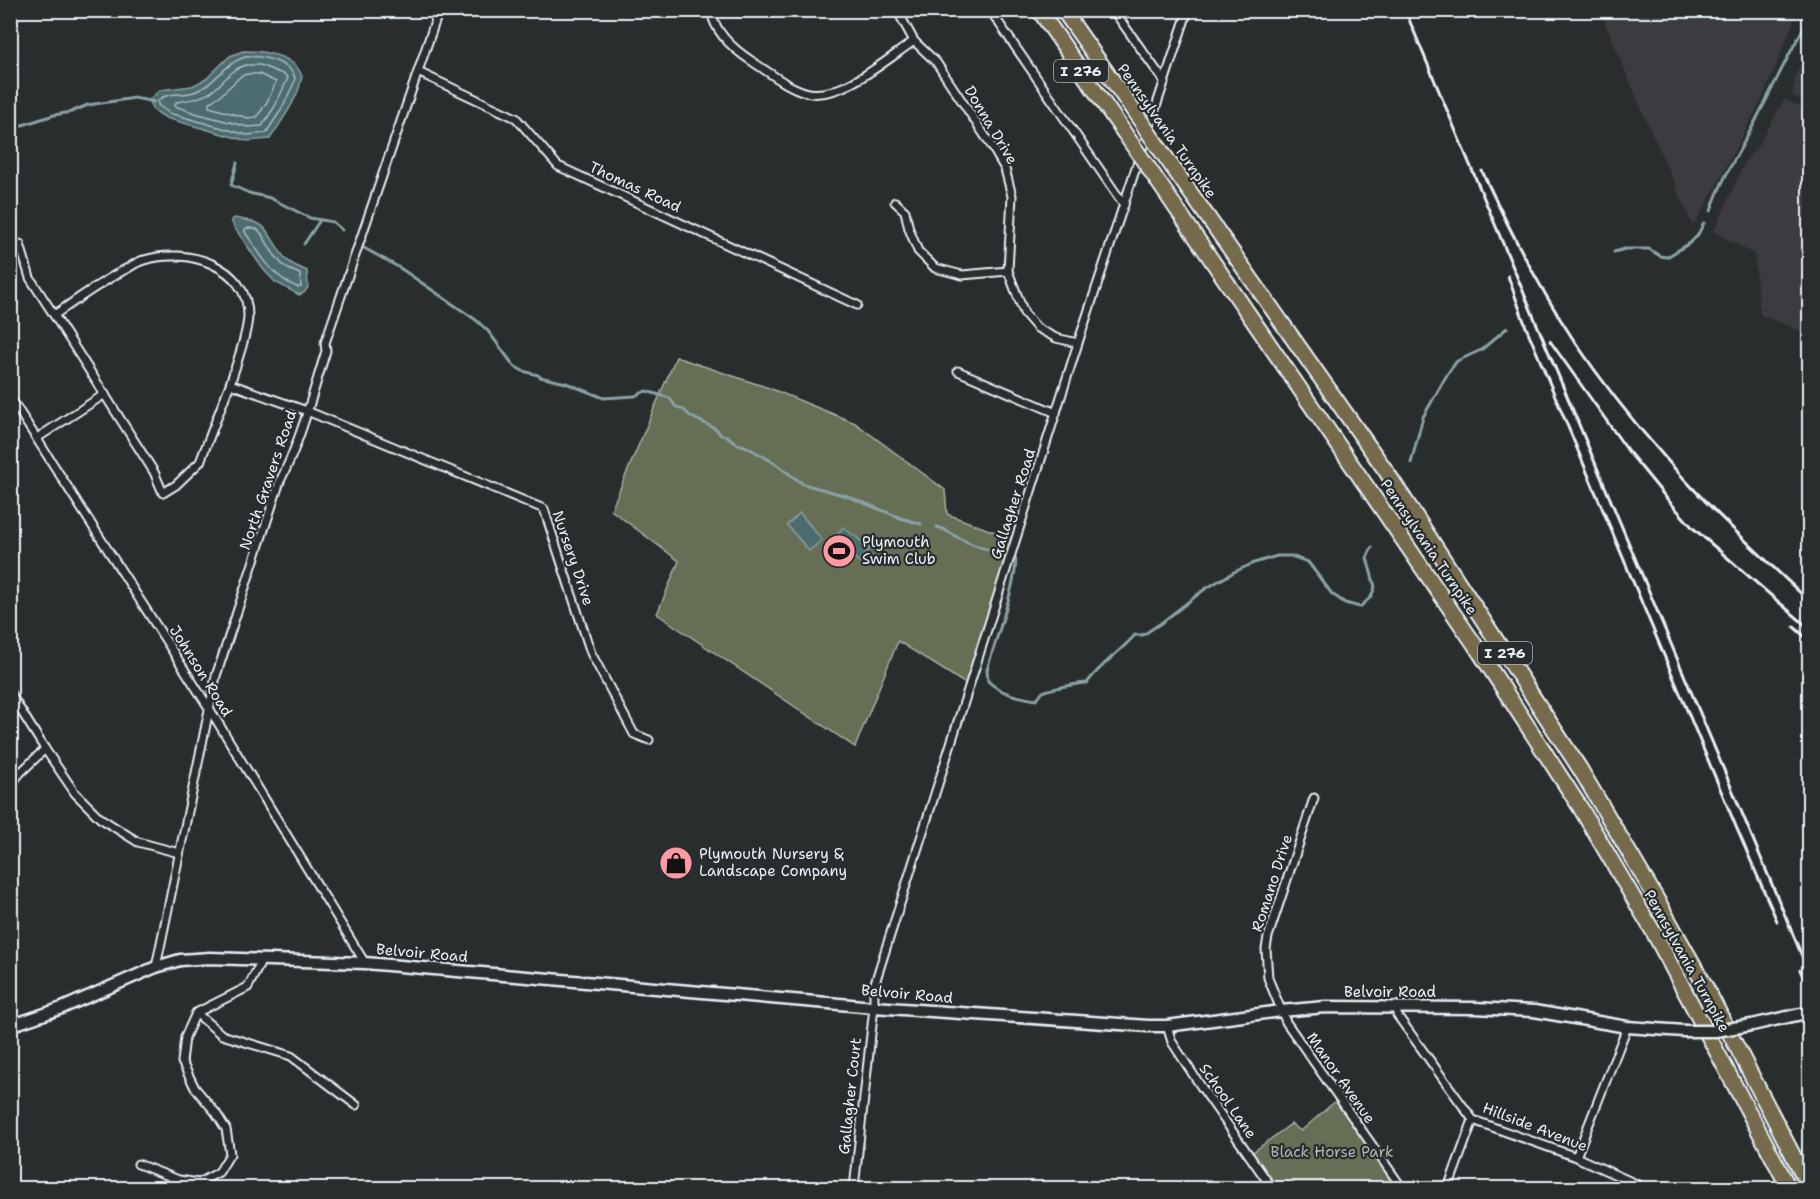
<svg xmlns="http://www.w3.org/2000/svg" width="1820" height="1199" viewBox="0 0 1820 1199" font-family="'Shantell Sans',sans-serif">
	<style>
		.built { fill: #3a3b41 }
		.green { fill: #666e55; stroke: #a7b0a6; stroke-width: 1.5 }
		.water { fill: #4d6c6e; stroke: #8ba1a5; stroke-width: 1.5 }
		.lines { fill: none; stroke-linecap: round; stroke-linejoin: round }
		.shore { stroke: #aabcc1; stroke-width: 1.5 }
		.stream { stroke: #8ba1a5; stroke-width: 3 }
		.street-casing { stroke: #e8f1f8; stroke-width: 11 }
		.secondary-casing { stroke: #e8f1f8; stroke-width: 15 }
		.highway-casing { stroke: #e8f1f8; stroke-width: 18 }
		.street { stroke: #2a2d2e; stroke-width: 7 }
		.secondary { stroke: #2a2d2e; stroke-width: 10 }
		.highway { stroke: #756b4b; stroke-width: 14 }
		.rail { stroke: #e8f1f8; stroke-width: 3 }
		.secondary-bridge-casing { stroke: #e8f1f8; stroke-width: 15; stroke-linecap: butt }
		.highway-bridge-casing { stroke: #e8f1f8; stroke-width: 18; stroke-linecap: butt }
		.secondary-bridge { stroke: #2a2d2e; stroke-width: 10 }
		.highway-bridge { stroke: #756b4b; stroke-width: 14 }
		.labels { text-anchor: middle; stroke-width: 4.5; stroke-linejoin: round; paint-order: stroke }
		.shield { fill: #2a2d2e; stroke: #afb6bb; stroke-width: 1.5 }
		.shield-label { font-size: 14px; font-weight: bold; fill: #e8f1f8 }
		.street-label { font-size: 15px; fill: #e8f1f8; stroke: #2a2d2e }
		.poi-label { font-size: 15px; fill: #e8f1f8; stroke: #2a2d2e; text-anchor: start }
		.park-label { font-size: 15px; fill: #aeb6af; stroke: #2a2d2e }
	</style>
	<rect width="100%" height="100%" fill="#2a2d2e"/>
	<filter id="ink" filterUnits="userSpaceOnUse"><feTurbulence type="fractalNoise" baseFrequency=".0167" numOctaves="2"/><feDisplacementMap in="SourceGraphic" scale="12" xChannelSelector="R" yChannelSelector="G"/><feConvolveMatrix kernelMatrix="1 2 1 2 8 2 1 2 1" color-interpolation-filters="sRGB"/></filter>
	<g filter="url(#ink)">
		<g class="built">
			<path d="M 1600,11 L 1798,11 L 1763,97 L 1706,205 L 1693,225 L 1643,113 Z"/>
			<path d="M 1809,50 L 1809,103 L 1792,96 L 1796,74 Z"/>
			<path d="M 1784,100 L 1809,109 L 1809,334 L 1760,315 L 1754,254 L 1714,232 L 1745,161 L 1756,149 Z"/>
		</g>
		<g class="green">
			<path d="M 676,357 L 769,388 L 855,423 L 945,490 L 947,514 L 1016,540 L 969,686 L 898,641 L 855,747 L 657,614 L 679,561 L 611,510 Z"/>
			<path d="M 1339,1098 L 1402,1188 L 1272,1188 L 1249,1155 L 1291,1124 L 1301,1131 Z"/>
		</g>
		<g class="water">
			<path d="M 243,51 C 260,51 280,53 294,64 C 298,67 300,72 302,76 C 299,98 282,120 270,139 L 247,141 L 166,118 L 152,109 L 150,99 L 160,90 L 192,86 L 206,79 L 230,56 Z"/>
			<path d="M 235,218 C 243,220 252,221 259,224 C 268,227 277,250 286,259 C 291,265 300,267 307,271 L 308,287 L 304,293 L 299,295 L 275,282 L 263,269 L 234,227 L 231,220 Z"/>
			<path d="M 800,513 L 822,540 L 809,551 L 787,525 Z"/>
			<path d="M 843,527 L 870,548 L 860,562 L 832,542 Z"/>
		</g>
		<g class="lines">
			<g class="shore">
				<path d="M 245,57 C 250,57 256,56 260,57 C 273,59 296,67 295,81 L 281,110 L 266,133 L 247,135 L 169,113 L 158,105 L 158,101 C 167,91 182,96 194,92 C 215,85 223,64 245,57 Z"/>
				<path d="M 246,65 L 260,65 L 285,75 L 288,78 L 275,106 L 262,126 L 248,127 L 195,113 L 175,106 L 176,102 C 190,100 205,98 216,88 C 226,79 232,69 246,65 Z"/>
				<path d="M 247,74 L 259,74 L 276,82 L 267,102 L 257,117 L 248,118 L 209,107 L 209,103 L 221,95 L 241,76 Z"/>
				<path d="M 248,228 L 257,229 L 261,233 L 273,253 L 282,264 L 288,269 L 300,274 L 301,287 L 297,287 C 270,275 261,255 245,232 L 245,229 Z"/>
			</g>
			<g class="stream">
				<path d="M 10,129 L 54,115 L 71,112 L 88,105 L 135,98 L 154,102"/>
				<path d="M 237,163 L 231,185 L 249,193 L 270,198 L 310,218 L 333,222 L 342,230"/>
				<path d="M 1711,211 C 1722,176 1744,145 1760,112 C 1777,80 1791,48 1810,17"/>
				<path d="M 304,244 L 320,220"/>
				<path d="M 364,248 L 400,268 L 476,320 L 488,331 L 514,366 L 523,371 L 538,375 L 540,377 L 566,383 L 604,398 L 635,396 L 646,391 L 670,398 L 675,406 L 684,410 L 690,416 L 716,429 L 721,435 L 727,436 L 737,444 L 745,446 L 773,462 L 803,484 L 847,496 L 901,518 L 921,524"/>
				<path d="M 1614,252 L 1625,249 L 1649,249 L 1660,256 L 1667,257 L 1690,243 L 1697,236 L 1704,223"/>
				<path d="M 1411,463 L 1423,417 L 1448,373 L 1457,361 L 1481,350 L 1507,328"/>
				<path d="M 937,527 C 945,529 951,534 959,538 C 971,544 991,552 1005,552"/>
				<path d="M 1015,557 C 1021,570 992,651 987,670 L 988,681 C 1001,694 1019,697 1036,700 C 1037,698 1042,693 1043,692 C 1048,689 1080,683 1087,683 C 1102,663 1119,653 1135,635 L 1143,635 L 1161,623 L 1205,589 L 1234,572 L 1254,563 L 1277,556 L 1291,556 L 1308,562 L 1332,594 L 1345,603 L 1360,607 L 1371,597 L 1375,587 L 1367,558 L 1372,547"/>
			</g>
			<defs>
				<g id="street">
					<path d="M 711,10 C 714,33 736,51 753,62 C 770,73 786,86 805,92 C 839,102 887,59 914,41"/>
					<path d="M 897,10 L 914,41 L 936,62 L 991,145 L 1005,169 L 1012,196 L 1008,271 L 1024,313 L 1037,328 L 1056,338 L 1078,343"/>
					<path d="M 990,10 L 1124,205"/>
					<path d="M 1113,10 L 1164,81"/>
					<path d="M 418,72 L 516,118 L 558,166 L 857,305"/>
					<path d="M 895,202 L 905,211 L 909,229 L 918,251 L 935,268 L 962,275 L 1008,271"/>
					<path d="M 20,244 L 30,278 L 54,315"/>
					<path d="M 958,371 L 1056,413"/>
					<path d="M 230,384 L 200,462 L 176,485 L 163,493 L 154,472 L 54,315 C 78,299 102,281 128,268 C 133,265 139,261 144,260 C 186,247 249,265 248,317 C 247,336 236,365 230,384 L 307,411 L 544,509 L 591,653 L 634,734 L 649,740"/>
					<path d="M 10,397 L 209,708 L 365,963"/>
					<path d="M 37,438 L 105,394"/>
					<path d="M 10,693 L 45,749 L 75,793 L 100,818 L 138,842 L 179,853"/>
					<path d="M 10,786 L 20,773 L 45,749"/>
					<path d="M 1314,798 L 1268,937 L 1266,949 L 1268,978 L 1286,1022 L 1402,1188"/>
					<path d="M 156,967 L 216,676 L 280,481 C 300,443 313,392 326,351 L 325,343 L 439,10"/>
					<path d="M 1397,1007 L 1397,1015 L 1473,1120 L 1576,1157 L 1645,1188"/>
					<path d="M 196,1013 L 222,1035 L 291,1056 L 356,1105"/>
					<path d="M 1167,1026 L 1172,1042 L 1200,1085 L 1272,1188"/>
					<path d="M 1576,1157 L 1627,1027"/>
					<path d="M 138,1164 L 179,1180 L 199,1183 L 219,1172 L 230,1154 L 226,1129 L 216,1113 L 195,1088 L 182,1062 L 185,1037 L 196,1013 L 248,987 L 262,960"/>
					<path d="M 854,1188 L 874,1007 L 874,986 L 1078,343 L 1188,10"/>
					<path d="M 1448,1188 L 1473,1120"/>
				</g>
				<g id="secondary">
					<path d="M 1752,1025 L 1810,1012"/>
					<path d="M 10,1026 L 62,1008 L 156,967 L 180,960 L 210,958 L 365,963 L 874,1007 L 1148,1026 L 1167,1026 L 1281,1011 L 1325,1007 L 1475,1008 L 1534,1011 L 1627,1027 L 1684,1031"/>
				</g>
				<g id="highway">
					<path d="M 1039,10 L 1123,131"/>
					<path d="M 1063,10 L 1138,117"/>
					<path d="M 1157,145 L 1386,471 L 1580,769 L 1656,898 L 1702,980 L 1810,1188"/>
					<path d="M 1150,170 L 1475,645 L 1580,807 L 1654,933 L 1789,1188"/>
				</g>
			</defs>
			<use href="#street" class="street-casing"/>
			<use href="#secondary" class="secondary-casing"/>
			<use href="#highway" class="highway-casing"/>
			<use href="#street" class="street"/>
			<use href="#secondary" class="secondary"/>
			<use href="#highway" class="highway"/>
			<g class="rail">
				<path d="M 1405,10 L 1810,975"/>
				<path d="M 1482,171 C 1509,229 1538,286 1573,339 C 1600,379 1630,418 1662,454 C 1707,507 1760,554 1810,602"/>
				<path d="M 1508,276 L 1526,327 L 1737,829 L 1777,921"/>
				<path d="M 1550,341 L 1628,451 L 1668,500 L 1693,528 L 1810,629"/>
				<path d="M 1794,627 L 1810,641"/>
				<path d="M 1800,970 L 1810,990"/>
			</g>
			<defs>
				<path id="secondary-bridge" d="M 1684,1031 L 1715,1031 L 1752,1025"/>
				<g id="highway-bridge">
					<path d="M 1138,117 L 1157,145"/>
					<path d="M 1123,131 L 1150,170"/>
				</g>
			</defs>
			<use href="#secondary-bridge" class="secondary-bridge-casing"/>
			<use href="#highway-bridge" class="highway-bridge-casing"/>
			<use href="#secondary-bridge" class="secondary-bridge"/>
			<use href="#highway-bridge" class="highway-bridge"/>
		</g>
	</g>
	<defs>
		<symbol id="stadium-disc" viewBox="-11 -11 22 22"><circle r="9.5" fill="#ff9aa2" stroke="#2a2d2e"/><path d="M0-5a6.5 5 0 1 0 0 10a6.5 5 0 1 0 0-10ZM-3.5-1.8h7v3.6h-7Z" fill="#111"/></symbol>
		<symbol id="shop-disc" viewBox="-11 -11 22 22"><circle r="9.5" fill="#ff9aa2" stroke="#2a2d2e"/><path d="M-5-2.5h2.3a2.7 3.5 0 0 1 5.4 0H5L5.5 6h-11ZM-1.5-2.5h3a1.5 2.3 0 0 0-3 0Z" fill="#111"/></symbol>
	</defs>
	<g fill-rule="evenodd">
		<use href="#stadium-disc" x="820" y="532" width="38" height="38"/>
		<use href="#shop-disc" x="657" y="844" width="38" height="38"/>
	</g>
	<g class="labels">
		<g class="shield">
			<rect x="1054" y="60" width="54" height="22" rx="4.5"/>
			<rect x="1478" y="642" width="54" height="22" rx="4.5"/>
		</g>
		<g class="shield-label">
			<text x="1081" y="76">I 276</text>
			<text x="1505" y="658">I 276</text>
		</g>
		<g class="street-label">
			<text transform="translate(991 125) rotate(59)" y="5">Donna Drive</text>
			<text transform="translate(1167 131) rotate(55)" y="5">Pennsylvania Turnpike</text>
			<text transform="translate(635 187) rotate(25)" y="5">Thomas Road</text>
			<text transform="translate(268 480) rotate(-71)" y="5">North Gravers Road</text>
			<text transform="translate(1013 504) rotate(-72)" y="5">Gallagher Road</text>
			<text transform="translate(1429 547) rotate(56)" y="5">Pennsylvania Turnpike</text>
			<text transform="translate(573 558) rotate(71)" y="5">Nursery Drive</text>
			<text transform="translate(201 671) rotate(58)" y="5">Johnson Road</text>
			<text transform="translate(1272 883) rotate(-72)" y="5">Romano Drive</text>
			<text transform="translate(422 953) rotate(5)" y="5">Belvoir Road</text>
			<text transform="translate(1687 961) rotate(61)" y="5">Pennsylvania Turnpike</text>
			<text x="1390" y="997">Belvoir Road</text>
			<text transform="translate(907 994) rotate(5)" y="5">Belvoir Road</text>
			<text transform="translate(1341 1078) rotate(55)" y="5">Manor Avenue</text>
			<text transform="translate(850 1096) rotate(-84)" y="5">Gallagher Court</text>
			<text transform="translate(1228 1101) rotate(55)" y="5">School Lane</text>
			<text transform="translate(1535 1127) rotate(21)" y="5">Hillside Avenue</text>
		</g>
		<g class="poi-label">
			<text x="862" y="547">Plymouth<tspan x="862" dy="17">Swim Club</tspan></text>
			<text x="699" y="859">Plymouth Nursery &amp;<tspan x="699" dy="17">Landscape Company</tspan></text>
		</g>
		<g class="park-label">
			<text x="1332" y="1157">Black Horse Park</text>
		</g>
	</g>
	<rect width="1820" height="1199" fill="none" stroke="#2a2d2e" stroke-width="36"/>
	<rect x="18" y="18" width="1784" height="1163" fill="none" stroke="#e8f1f8" stroke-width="2" filter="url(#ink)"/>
</svg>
